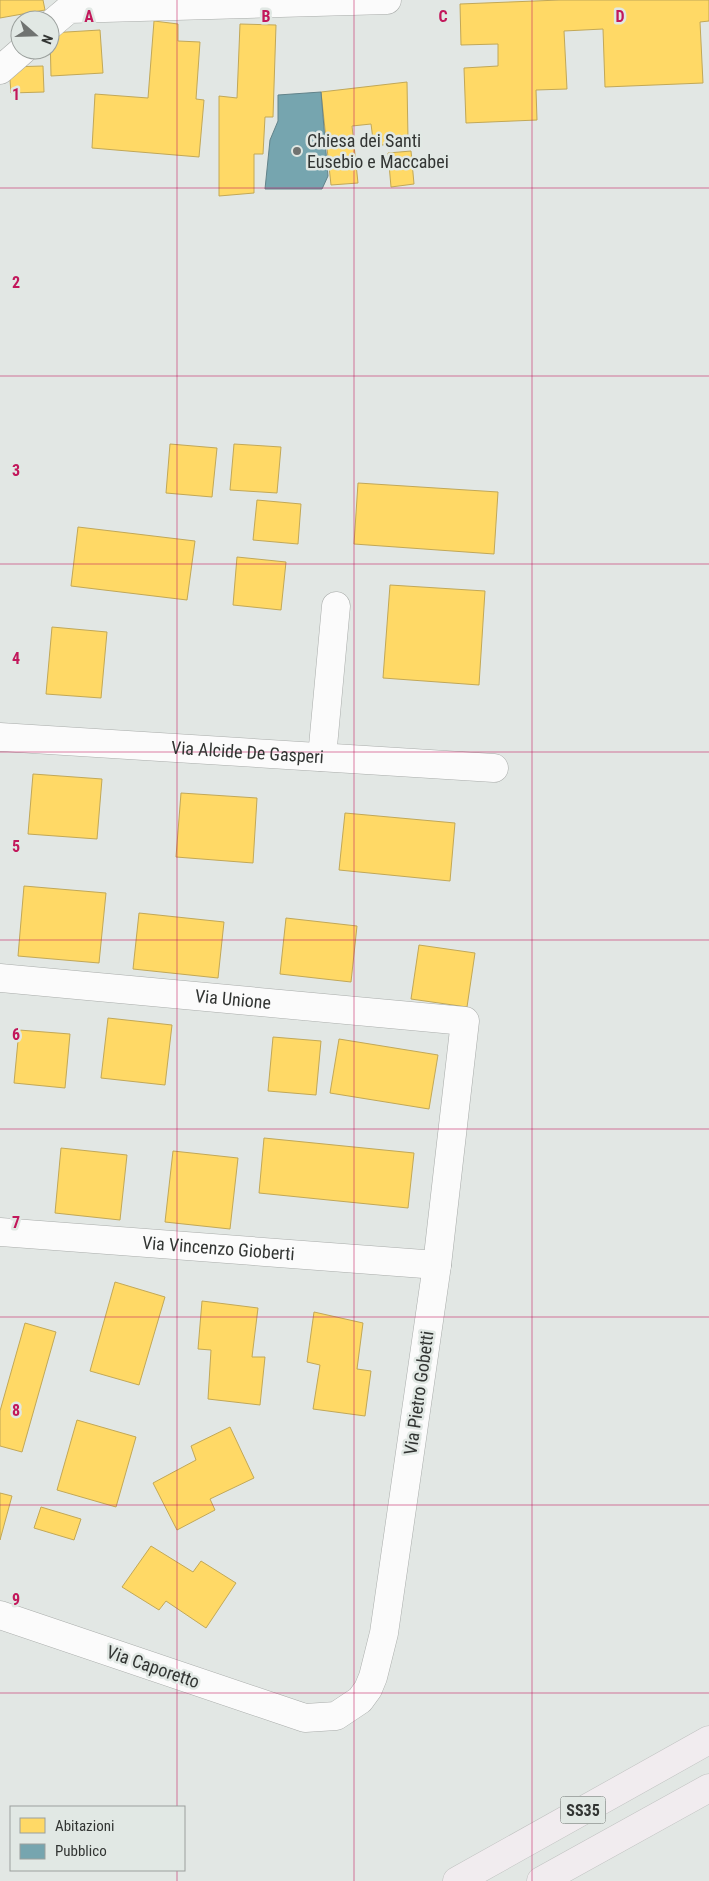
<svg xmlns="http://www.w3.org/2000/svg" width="709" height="1881" viewBox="0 0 709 1881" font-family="'Roboto Condensed',sans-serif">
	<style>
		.homes { fill: #ffd966; stroke: #c2a857 }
		.public { fill: #76a5af; stroke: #62838a }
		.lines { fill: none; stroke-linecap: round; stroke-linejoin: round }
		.minor-casing { stroke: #a9acaa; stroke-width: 29 }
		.highway-casing { stroke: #c0c2c1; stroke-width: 29 }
		.minor { stroke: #fbfbfb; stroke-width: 28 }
		.highway { stroke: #f1ecef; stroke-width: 28 }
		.grid { fill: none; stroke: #c2185b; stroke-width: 1; stroke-opacity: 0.55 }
		.poi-dot { fill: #707371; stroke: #e1e8e4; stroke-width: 2 }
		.labels { text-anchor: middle; stroke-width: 5; stroke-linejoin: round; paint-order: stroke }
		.shield { fill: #e1e8e4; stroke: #666b68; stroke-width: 1 }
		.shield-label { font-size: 16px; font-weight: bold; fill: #323533 }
		.poi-label { font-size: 18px; fill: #323533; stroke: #e1e8e4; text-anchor: start }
		.street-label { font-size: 18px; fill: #323533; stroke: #e1e8e4 }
		.grid-label { font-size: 16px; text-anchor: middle; font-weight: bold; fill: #c2185b; stroke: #e1e8e4; stroke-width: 5; stroke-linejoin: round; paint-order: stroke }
	</style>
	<rect width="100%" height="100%" fill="#e2e7e4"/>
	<g class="homes">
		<path d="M 0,0 L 43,0 L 45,10 L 0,18 Z"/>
		<path d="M 560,0 L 709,0 L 709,21 L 700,22 L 703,83 L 605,87 L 603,29 L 564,31 L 567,89 L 536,90 L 537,120 L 466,123 L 464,68 L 498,66 L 498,44 L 461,45 L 460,4 Z"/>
		<path d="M 154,21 L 178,24 L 178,41 L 200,42 L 196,99 L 204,100 L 199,157 L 92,148 L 95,94 L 148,98 Z"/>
		<path d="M 240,24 L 276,25 L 273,117 L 265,117 L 263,154 L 254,154 L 254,193 L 219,196 L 219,96 L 237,98 Z"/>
		<path d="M 100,30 L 103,73 L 51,76 L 50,33 Z"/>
		<path d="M 43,66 L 44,92 L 11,93 L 9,67 Z"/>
		<path d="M 407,82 L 408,139 L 374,147 L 371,124 L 352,126 L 358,183 L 331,185 L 321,92 Z"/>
		<path d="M 411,151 L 414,184 L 391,187 L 388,153 Z"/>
		<path d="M 170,444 L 217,448 L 212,497 L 166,493 Z"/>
		<path d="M 234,444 L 281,447 L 277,493 L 230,490 Z"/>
		<path d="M 358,483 L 498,492 L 494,554 L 354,544 Z"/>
		<path d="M 257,500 L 301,504 L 298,544 L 253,540 Z"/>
		<path d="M 78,527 L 195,541 L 187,600 L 71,586 Z"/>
		<path d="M 237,557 L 286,562 L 281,610 L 233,605 Z"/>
		<path d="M 390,585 L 485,591 L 479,685 L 383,678 Z"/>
		<path d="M 52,627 L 107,632 L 101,698 L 46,694 Z"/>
		<path d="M 33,774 L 102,779 L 97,839 L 28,834 Z"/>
		<path d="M 181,793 L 257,798 L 253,863 L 176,857 Z"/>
		<path d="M 345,813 L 455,823 L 450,881 L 339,870 Z"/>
		<path d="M 24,886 L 106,893 L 99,963 L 18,956 Z"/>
		<path d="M 139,913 L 224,922 L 218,978 L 133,969 Z"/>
		<path d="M 286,918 L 357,926 L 351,982 L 280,974 Z"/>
		<path d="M 419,945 L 475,953 L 467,1007 L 411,999 Z"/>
		<path d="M 108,1018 L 172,1025 L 165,1085 L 101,1078 Z"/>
		<path d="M 19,1030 L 70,1034 L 65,1088 L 14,1083 Z"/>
		<path d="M 273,1037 L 321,1041 L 316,1095 L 268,1091 Z"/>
		<path d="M 339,1039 L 438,1055 L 429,1109 L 330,1093 Z"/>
		<path d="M 264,1138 L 414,1153 L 408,1208 L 259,1193 Z"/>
		<path d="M 61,1148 L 127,1155 L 120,1220 L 55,1213 Z"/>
		<path d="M 173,1151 L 238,1158 L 230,1229 L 165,1222 Z"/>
		<path d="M 115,1282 L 165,1297 L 139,1385 L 90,1371 Z"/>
		<path d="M 202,1301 L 258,1308 L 252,1357 L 265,1357 L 260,1405 L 208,1399 L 211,1350 L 198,1349 Z"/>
		<path d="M 314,1312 L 363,1323 L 357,1369 L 371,1371 L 365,1416 L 313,1409 L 320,1365 L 307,1362 Z"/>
		<path d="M 25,1323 L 56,1332 L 22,1452 L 0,1446 L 0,1411 Z"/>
		<path d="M 77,1420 L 136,1437 L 116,1507 L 57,1490 Z"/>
		<path d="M 230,1427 L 254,1478 L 210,1499 L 215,1510 L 177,1530 L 153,1483 L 196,1460 L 191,1446 Z"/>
		<path d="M 0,1493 L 12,1496 L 0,1540 Z"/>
		<path d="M 41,1507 L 81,1519 L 74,1540 L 34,1528 Z"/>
		<path d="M 151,1546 L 193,1572 L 201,1561 L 236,1583 L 206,1628 L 166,1601 L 159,1610 L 122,1587 Z"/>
	</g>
	<path class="public" d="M 321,92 L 328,176 L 322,189 L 265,189 L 270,140 L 278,121 L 278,95 Z"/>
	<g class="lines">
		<defs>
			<g id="minor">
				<path d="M 50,25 L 69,9 L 387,0"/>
				<path d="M 0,70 L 23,50"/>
				<path id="s1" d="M 0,737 L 494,768"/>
				<path d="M 322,757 L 336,606"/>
				<path id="s2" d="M 0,978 L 465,1021 L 437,1265 L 384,1633 L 373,1677 L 368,1689 L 360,1700 L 336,1716 L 305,1718 L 0,1615"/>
				<path id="s3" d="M 0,1232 L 437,1265"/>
			</g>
			<g id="highway">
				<path d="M 457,1881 L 709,1740"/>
				<path d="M 541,1881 L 709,1788"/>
			</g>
		</defs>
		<use href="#minor" class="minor-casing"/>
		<use href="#highway" class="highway-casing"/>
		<use href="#minor" class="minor"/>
		<use href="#highway" class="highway"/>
	</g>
	<path class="grid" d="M 177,0 L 177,1807M 354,0 L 354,1881M 532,0 L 532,1881M 0,188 L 709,188M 0,376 L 709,376M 0,564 L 709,564M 0,752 L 709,752M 0,940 L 709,940M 0,1129 L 709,1129M 0,1317 L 709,1317M 0,1505 L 709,1505M 0,1693 L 709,1693M 177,1870 L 177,1881"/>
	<circle class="poi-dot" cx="297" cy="151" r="5"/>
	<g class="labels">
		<rect class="shield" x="560.5" y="1796.5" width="45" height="27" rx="4"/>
		<g class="shield-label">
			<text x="583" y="1816">SS35</text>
		</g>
		<g class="poi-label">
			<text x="307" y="147">Chiesa dei Santi<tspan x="307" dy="21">Eusebio e Maccabei</tspan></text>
		</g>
		<g class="street-label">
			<text dy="6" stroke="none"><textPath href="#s1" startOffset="248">Via Alcide De Gasperi</textPath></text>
			<text dy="6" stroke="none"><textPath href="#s2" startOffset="234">Via Unione</textPath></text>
			<text dy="6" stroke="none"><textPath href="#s3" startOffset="219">Via Vincenzo Gioberti</textPath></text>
			<text transform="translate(419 1393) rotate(-82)" y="6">Via Pietro Gobetti</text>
			<text transform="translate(153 1667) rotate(19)" y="6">Via Caporetto</text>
		</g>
	</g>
	<g class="grid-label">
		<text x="89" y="22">A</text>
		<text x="266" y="22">B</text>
		<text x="443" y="22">C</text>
		<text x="620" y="22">D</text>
		<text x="16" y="100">1</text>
		<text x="16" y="288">2</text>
		<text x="16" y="476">3</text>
		<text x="16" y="664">4</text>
		<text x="16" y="852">5</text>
		<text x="16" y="1040">6</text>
		<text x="16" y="1228">7</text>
		<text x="16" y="1416">8</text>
		<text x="16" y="1605">9</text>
	</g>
	<rect x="10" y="1806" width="175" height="65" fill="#e1e8e4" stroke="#9ba09d"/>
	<rect x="20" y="1818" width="25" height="15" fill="#ffd966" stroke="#9ba09d"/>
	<text x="55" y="1831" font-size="15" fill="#323533">Abitazioni</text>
	<rect x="20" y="1844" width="25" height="15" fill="#76a5af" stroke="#9ba09d"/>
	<text x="55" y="1856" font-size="15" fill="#323533">Pubblico</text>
	<g transform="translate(35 35) rotate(110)"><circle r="24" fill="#e1e8e4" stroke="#9ba09d"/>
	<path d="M0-4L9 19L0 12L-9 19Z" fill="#707371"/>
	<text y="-8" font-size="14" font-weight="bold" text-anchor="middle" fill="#323533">N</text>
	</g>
</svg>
